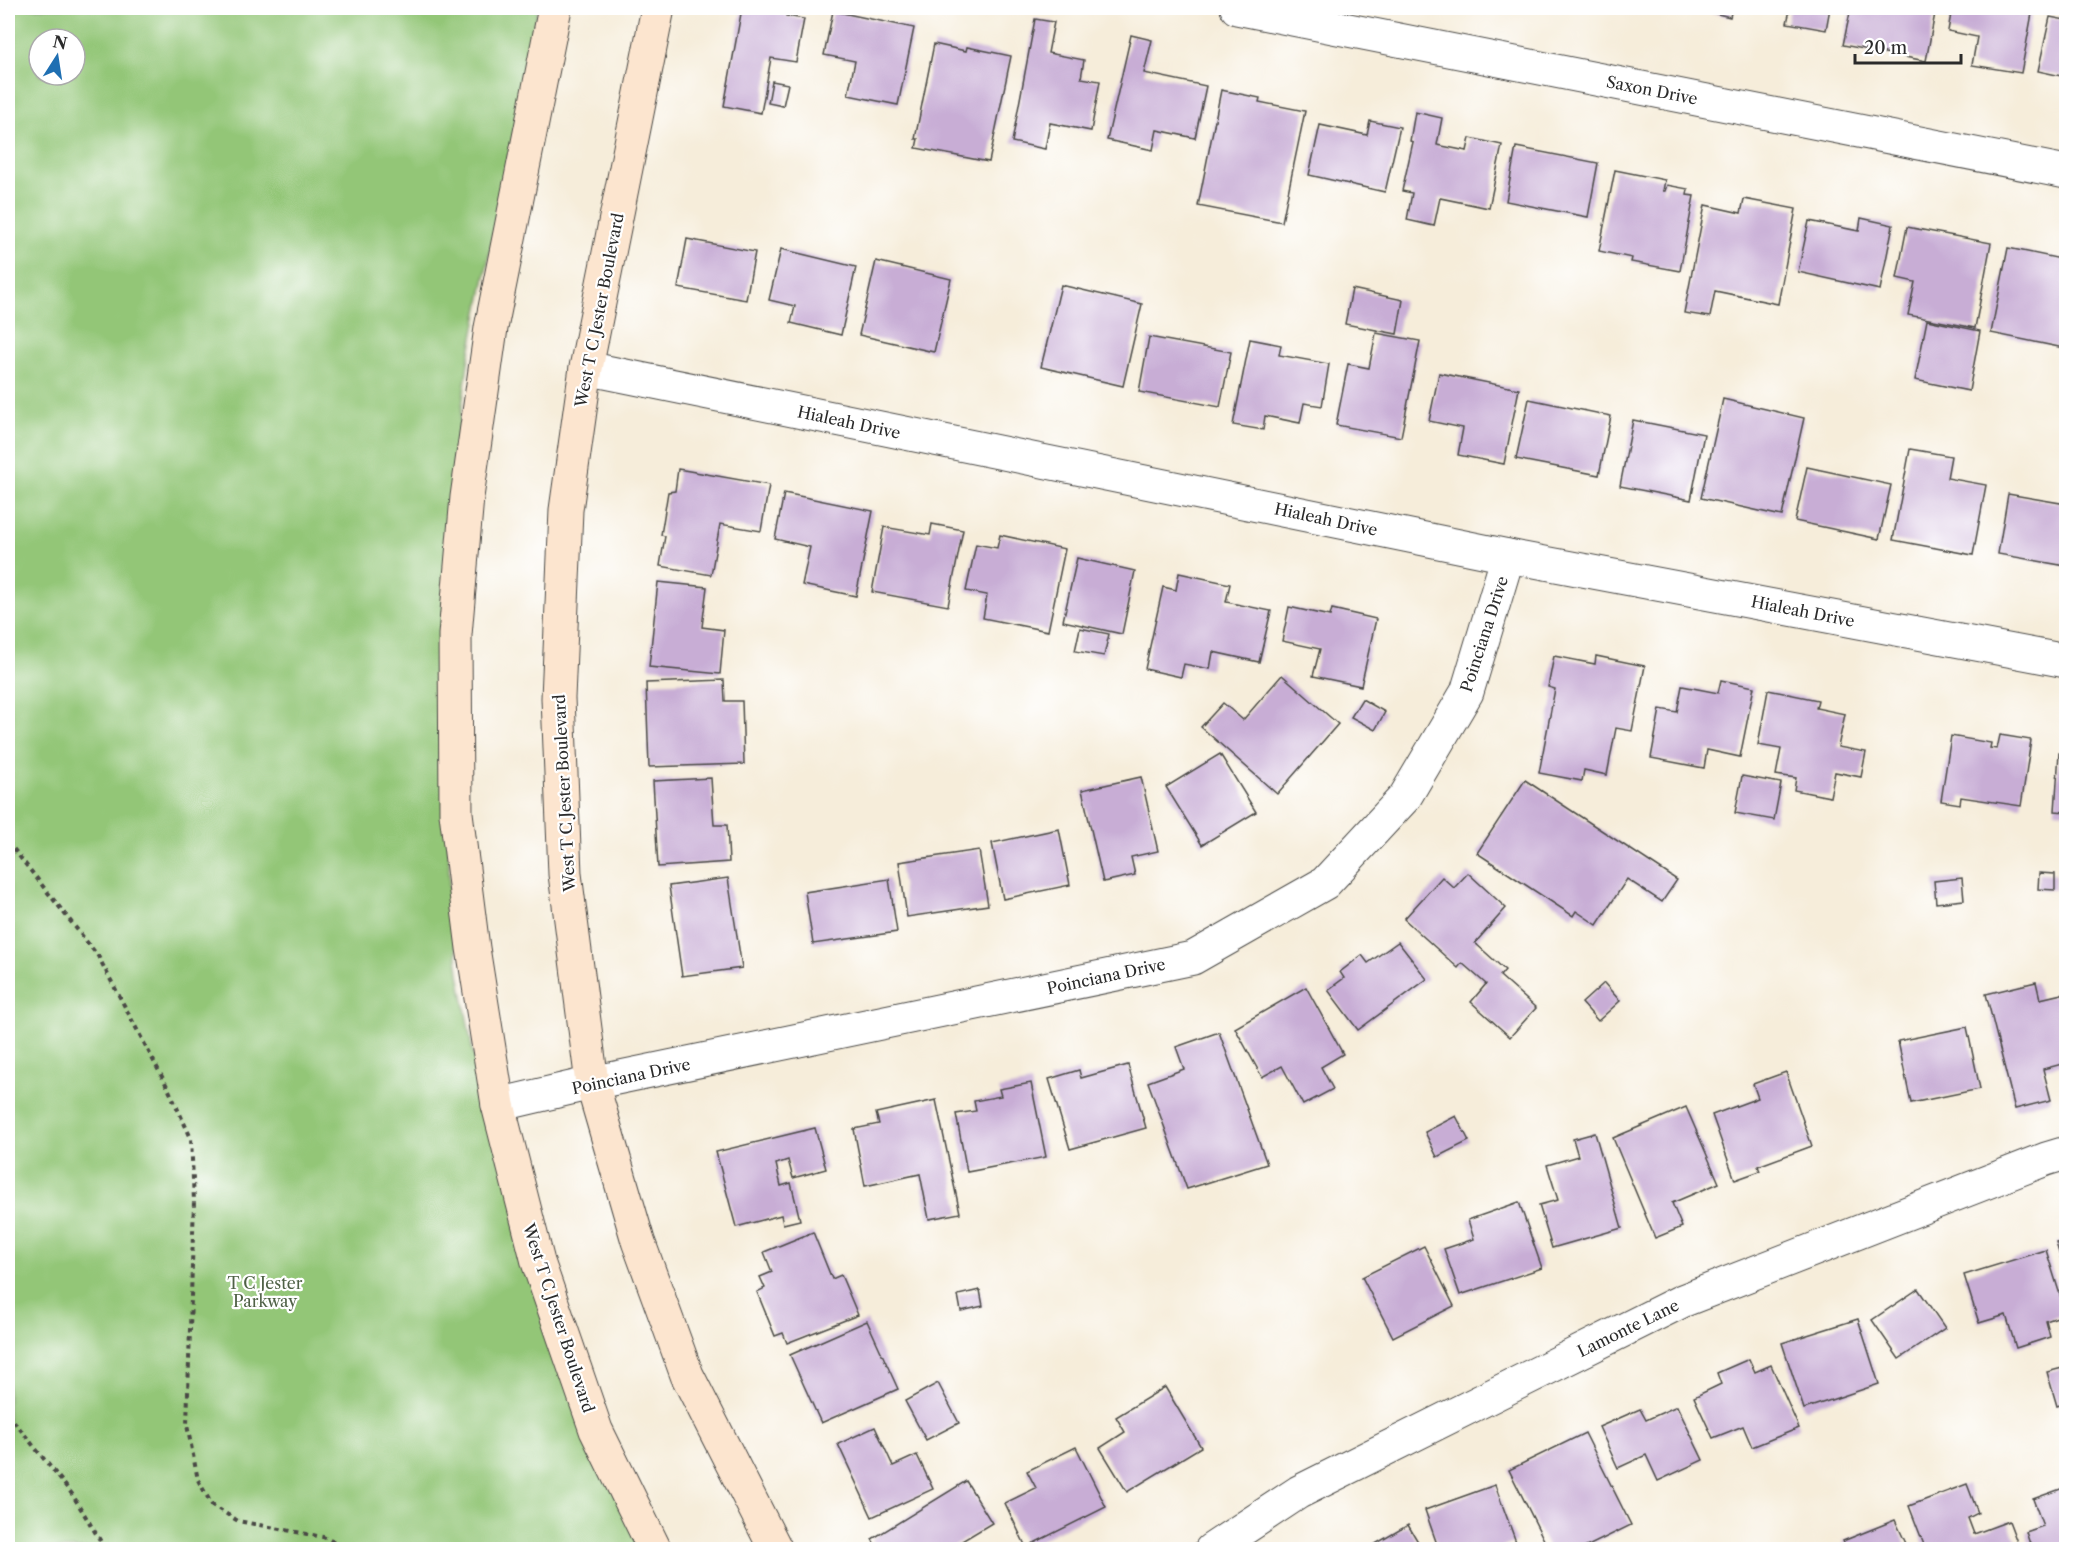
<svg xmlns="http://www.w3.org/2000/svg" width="2074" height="1557" viewBox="0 0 2074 1557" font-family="'Libre Caslon Text',serif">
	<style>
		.green { fill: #93c677; stroke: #5f7851; stroke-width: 1.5; fill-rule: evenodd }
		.building { fill: #c8add5 }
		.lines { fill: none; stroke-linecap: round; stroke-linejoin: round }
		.minor-casing { stroke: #494845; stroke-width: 35 }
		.secondary-casing { stroke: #494845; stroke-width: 35 }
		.path { stroke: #494845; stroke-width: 4; stroke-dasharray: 4.5 4.5; stroke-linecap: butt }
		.minor { stroke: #fff; stroke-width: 33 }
		.secondary { stroke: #fce5cf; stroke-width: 33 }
		.labels { text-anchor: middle; stroke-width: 4.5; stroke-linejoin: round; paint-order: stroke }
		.street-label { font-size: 16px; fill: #2b2b2b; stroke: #fff }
		.park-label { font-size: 16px; fill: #4f6146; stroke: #fff }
	</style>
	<rect width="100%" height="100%" fill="#fff"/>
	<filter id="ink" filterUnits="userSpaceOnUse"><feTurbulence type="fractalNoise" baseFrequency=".0167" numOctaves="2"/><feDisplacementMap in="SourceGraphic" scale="12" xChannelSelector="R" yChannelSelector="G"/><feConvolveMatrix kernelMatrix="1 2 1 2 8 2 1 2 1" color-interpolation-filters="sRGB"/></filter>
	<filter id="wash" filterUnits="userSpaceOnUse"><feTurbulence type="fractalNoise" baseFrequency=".008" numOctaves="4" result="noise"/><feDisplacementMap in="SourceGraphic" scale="24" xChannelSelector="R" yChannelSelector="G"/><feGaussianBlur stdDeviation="1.35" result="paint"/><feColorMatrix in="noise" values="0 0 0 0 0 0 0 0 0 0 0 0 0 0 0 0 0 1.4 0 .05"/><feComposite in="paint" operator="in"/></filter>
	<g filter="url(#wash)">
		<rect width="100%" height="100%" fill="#f6edda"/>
		<path class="green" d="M 8,8 L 538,8 L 468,363 L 456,450 L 447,537 L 449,887 L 459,973 L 473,1054 L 641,1549 L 8,1549 ZM 39,39 L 75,39 L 75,75 L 39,75 Z"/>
		<g id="blocks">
			<g class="building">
				<path d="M 742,8 L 788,8 L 786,16 L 804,19 L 796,62 L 771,58 L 761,113 L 724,106 Z"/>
				<path d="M 1694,8 L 1732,8 L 1730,17 Z"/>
				<path d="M 1780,8 L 1830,8 L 1826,30 L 1787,23 L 1790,10 Z"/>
				<path d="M 1851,8 L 1936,8 L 1926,61 L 1843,45 Z"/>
				<path d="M 1952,8 L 2033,8 L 2021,73 L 1972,65 L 1977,37 L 1948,31 Z"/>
				<path d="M 833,11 L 914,28 L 898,105 L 848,95 L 855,61 L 824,55 Z"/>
				<path d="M 2050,17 L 2066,20 L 2066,77 L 2038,71 Z"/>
				<path d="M 1035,19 L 1054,22 L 1048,53 L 1084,60 L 1081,78 L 1100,81 L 1091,131 L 1050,123 L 1045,149 L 1012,142 Z"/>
				<path d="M 1131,35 L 1152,40 L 1144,73 L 1206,86 L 1195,138 L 1157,130 L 1153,150 L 1107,140 Z"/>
				<path d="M 934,44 L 966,51 L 967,47 L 1011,56 L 989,162 L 916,148 L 918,139 L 915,139 Z"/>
				<path d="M 772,81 L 788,84 L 783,106 L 768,103 Z"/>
				<path d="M 1221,90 L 1260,98 L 1259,102 L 1305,111 L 1282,222 L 1198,206 Z"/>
				<path d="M 1415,112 L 1442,118 L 1437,145 L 1467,151 L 1470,138 L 1502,145 L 1489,208 L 1440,198 L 1434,226 L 1407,220 L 1412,193 L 1402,191 L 1413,142 L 1410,141 Z"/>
				<path d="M 1370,121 L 1400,127 L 1385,192 L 1309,175 L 1320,125 L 1367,135 Z"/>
				<path d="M 1516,147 L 1598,163 L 1588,217 L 1506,201 Z"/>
				<path d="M 1615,170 L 1665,180 L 1663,191 L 1665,191 L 1667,185 L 1688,189 L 1687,195 L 1694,196 L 1680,271 L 1631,262 L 1632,258 L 1599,251 Z"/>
				<path d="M 1744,199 L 1796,209 L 1778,304 L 1715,291 L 1710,317 L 1684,313 L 1705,205 L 1741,213 Z"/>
				<path d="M 1861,218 L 1893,225 L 1880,290 L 1798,272 L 1809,221 L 1859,231 Z"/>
				<path d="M 1907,227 L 1991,243 L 1975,328 L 1908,315 L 1915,282 L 1897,278 Z"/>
				<path d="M 687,239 L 755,252 L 746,300 L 678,288 Z"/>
				<path d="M 2008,248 L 2066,260 L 2066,334 L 2064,348 L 1991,333 Z"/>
				<path d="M 781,249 L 856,267 L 841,335 L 791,323 L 795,306 L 769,300 Z"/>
				<path d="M 876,261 L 951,279 L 934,352 L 859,335 Z"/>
				<path d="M 1061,285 L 1142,304 L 1123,386 L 1041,367 Z"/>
				<path d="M 1352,289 L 1403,300 L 1397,334 L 1345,324 Z"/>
				<path d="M 1927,320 L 1980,331 L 1969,391 L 1915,380 Z"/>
				<path d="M 1376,333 L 1420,341 L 1401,437 L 1336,425 L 1348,364 L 1369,368 Z"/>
				<path d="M 1149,337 L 1231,352 L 1220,407 L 1139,392 Z"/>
				<path d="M 1250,339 L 1281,345 L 1279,355 L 1329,364 L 1322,406 L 1304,403 L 1300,423 L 1265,416 L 1263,430 L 1233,425 Z"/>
				<path d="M 1439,373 L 1519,389 L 1504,464 L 1458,455 L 1463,428 L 1429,421 Z"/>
				<path d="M 1529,399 L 1611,416 L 1599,475 L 1516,459 Z"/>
				<path d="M 1723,399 L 1804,418 L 1782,516 L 1701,498 Z"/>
				<path d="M 1633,420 L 1704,434 L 1691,500 L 1620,486 Z"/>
				<path d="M 1910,449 L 1951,456 L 1947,478 L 1986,485 L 1973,555 L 1893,540 Z"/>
				<path d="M 1807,467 L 1891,485 L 1879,539 L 1795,521 Z"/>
				<path d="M 678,469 L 769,485 L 761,531 L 720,524 L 711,575 L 660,566 L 665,536 L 661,535 L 668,492 L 675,491 Z"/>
				<path d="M 784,493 L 873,511 L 856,596 L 802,585 L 810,547 L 775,539 Z"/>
				<path d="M 2008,494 L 2066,504 L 2066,566 L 1998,554 Z"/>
				<path d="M 932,524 L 963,530 L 948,606 L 872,592 L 884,527 L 930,535 Z"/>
				<path d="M 1000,535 L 1065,549 L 1048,631 L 983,618 L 987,595 L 966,591 L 976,544 L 997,548 Z"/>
				<path d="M 1077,558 L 1135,571 L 1122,634 L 1063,621 Z"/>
				<path d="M 1179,573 L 1230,584 L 1226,602 L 1271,611 L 1259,662 L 1213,652 L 1210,669 L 1184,664 L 1181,677 L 1145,669 L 1163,587 L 1176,590 Z"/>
				<path d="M 658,582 L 707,587 L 702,627 L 724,630 L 720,674 L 649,667 Z"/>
				<path d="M 1289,607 L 1330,616 L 1332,609 L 1376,619 L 1361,686 L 1313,676 L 1320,649 L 1282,641 Z"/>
				<path d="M 1080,628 L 1109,634 L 1104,656 L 1075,651 Z"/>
				<path d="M 1554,656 L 1595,664 L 1596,656 L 1645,666 L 1632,731 L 1616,728 L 1607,775 L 1584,770 L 1582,781 L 1539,773 L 1555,689 L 1548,687 Z"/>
				<path d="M 1282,675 L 1338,724 L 1277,794 L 1201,727 L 1223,703 L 1243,720 Z"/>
				<path d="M 724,680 L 725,701 L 742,701 L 744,764 L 649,767 L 646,683 Z"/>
				<path d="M 1721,680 L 1754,687 L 1740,757 L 1707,750 L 1704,768 L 1651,758 L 1660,709 L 1677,712 L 1682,686 L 1718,693 Z"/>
				<path d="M 1768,690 L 1818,700 L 1816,708 L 1845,714 L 1838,747 L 1866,752 L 1861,777 L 1835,772 L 1830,797 L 1794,790 L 1796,778 L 1776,775 L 1781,749 L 1758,745 Z"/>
				<path d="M 1362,699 L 1385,712 L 1375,730 L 1351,717 Z"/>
				<path d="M 2000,735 L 2031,740 L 2021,806 L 1961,797 L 1960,804 L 1941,801 L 1951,736 L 1991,743 L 1990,748 L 1997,749 Z"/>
				<path d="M 2059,753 L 2066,754 L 2066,812 L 2055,811 Z"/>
				<path d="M 1220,754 L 1256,812 L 1202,845 L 1166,787 Z"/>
				<path d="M 1742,776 L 1781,783 L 1774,820 L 1735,813 Z"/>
				<path d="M 1141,777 L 1158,851 L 1131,857 L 1135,875 L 1103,882 L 1082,790 Z"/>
				<path d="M 711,778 L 714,825 L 727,825 L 729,862 L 658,867 L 653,781 Z"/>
				<path d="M 1525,780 L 1677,880 L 1662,902 L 1627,879 L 1597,925 L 1576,911 L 1573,916 L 1477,853 Z"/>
				<path d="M 1059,829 L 1070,885 L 1003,899 L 992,843 Z"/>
				<path d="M 979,850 L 988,905 L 907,917 L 899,862 Z"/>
				<path d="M 1468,873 L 1506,908 L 1475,943 L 1505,970 L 1500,976 L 1536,1008 L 1510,1037 L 1471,1002 L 1486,984 L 1462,963 L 1458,968 L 1404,919 L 1442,877 L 1454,888 Z"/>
				<path d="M 2039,873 L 2055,874 L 2055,890 L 2038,889 Z"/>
				<path d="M 728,878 L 742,968 L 682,976 L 669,886 Z"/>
				<path d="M 1962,878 L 1964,900 L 1936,903 L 1934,881 Z"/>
				<path d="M 889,879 L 897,932 L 813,944 L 805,892 Z"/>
				<path d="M 1398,942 L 1427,979 L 1358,1030 L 1328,990 L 1344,978 L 1340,972 L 1362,955 L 1368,963 Z"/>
				<path d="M 2036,982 L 2040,999 L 2066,993 L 2066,1063 L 2043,1069 L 2051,1100 L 2015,1109 L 1986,994 Z"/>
				<path d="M 1604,983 L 1620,1001 L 1598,1021 L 1582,1003 Z"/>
				<path d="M 1306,987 L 1343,1054 L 1321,1067 L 1333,1089 L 1303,1105 L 1282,1066 L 1262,1077 L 1235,1028 Z"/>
				<path d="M 1967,1027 L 1980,1089 L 1911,1103 L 1898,1041 Z"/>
				<path d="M 1219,1032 L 1267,1164 L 1187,1189 L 1148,1082 L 1184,1069 L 1176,1047 Z"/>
				<path d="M 1128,1065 L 1146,1128 L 1070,1149 L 1049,1079 L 1079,1070 L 1081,1078 Z"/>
				<path d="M 1786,1072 L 1812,1146 L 1758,1166 L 1760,1171 L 1735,1180 L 1712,1115 L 1758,1098 L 1753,1084 Z"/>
				<path d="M 1031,1083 L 1046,1157 L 967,1172 L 956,1114 L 976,1111 L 974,1101 L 1001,1096 L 999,1089 Z"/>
				<path d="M 936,1100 L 960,1213 L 929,1219 L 920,1174 L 865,1186 L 854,1129 L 879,1124 L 876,1113 Z"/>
				<path d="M 1686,1107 L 1719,1183 L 1672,1203 L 1682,1227 L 1655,1238 L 1613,1138 Z"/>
				<path d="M 1456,1116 L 1469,1141 L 1437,1157 L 1425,1132 Z"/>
				<path d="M 815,1128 L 826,1169 L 793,1178 L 788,1160 L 776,1164 L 781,1186 L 791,1183 L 800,1220 L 783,1224 L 781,1215 L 736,1227 L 716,1152 Z"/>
				<path d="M 1595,1133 L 1622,1228 L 1552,1248 L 1539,1205 L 1558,1200 L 1547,1165 L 1578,1156 L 1573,1139 Z"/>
				<path d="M 1519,1202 L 1542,1268 L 1460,1295 L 1444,1249 L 1474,1239 L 1468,1220 Z"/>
				<path d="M 813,1232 L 832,1279 L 841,1275 L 858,1315 L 787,1343 L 783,1333 L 775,1336 L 757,1292 L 765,1288 L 760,1277 L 772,1272 L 764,1252 Z"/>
				<path d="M 2066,1240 L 2066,1275 L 2056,1243 Z"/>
				<path d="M 1424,1246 L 1454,1306 L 1393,1337 L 1362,1277 Z"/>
				<path d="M 2046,1250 L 2066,1314 L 2046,1321 L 2050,1337 L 2016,1348 L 2006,1315 L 1979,1323 L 1964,1275 Z"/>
				<path d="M 1918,1289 L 1945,1328 L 1899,1359 L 1872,1320 Z"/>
				<path d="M 980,1290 L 983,1306 L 961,1311 L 958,1295 Z"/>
				<path d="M 1858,1319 L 1879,1384 L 1804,1409 L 1782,1343 Z"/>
				<path d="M 867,1321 L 898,1389 L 821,1423 L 790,1355 Z"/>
				<path d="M 1749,1359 L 1755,1372 L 1771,1365 L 1799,1428 L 1752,1447 L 1743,1426 L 1713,1438 L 1694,1397 L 1721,1384 L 1717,1373 Z"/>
				<path d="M 2066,1367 L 2066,1403 L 2057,1406 L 2047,1372 Z"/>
				<path d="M 938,1383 L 959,1423 L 926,1440 L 905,1401 Z"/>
				<path d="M 1165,1387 L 1201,1447 L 1127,1492 L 1100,1448 L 1125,1432 L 1116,1417 Z"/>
				<path d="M 1677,1406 L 1703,1460 L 1658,1481 L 1646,1455 L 1618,1468 L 1599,1427 L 1640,1409 L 1646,1420 Z"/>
				<path d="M 875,1427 L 893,1466 L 917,1455 L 933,1489 L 872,1517 L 838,1444 Z"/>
				<path d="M 1585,1433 L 1631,1525 L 1580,1550 L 1549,1550 L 1509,1470 Z"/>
				<path d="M 1076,1447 L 1106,1507 L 1026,1547 L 1005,1503 L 1036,1488 L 1027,1471 Z"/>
				<path d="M 966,1481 L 992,1523 L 947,1550 L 878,1550 L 872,1539 Z"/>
				<path d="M 1967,1484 L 1978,1513 L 1968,1518 L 1974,1534 L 2009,1521 L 2020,1550 L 1926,1550 L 1909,1506 Z"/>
				<path d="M 1495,1485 L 1516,1542 L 1496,1550 L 1439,1550 L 1425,1510 Z"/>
				<path d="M 2066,1487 L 2066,1550 L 2032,1550 L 2026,1532 L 2043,1526 L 2033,1499 Z"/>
				<path d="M 1895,1520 L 1909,1550 L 1847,1550 L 1843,1541 Z"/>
				<path d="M 1408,1525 L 1423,1550 L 1365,1550 Z"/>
			</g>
		</g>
	</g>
	<g filter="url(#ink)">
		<use href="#blocks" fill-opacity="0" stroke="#494845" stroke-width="1.5"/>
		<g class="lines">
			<defs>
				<g id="minor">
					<path d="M 1237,8 L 2066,172"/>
					<path d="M 586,368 L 1508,556 L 2066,661"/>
					<path d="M 498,1105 L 592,1083 L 1193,958 L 1325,883 L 1405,797 L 1467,692 L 1508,556"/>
					<path d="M 1211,1550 L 1299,1492 L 1682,1301 L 2046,1159 L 2066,1153"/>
				</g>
				<g id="secondary">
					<path d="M 555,8 L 491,328 L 467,497 L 455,635 L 456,813 L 473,948 L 498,1105 L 538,1262 L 596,1430 L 655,1550"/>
					<path d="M 658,8 L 586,368 L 566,510 L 558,698 L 565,874 L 592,1083 L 638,1241 L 687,1375 L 776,1550"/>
				</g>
			</defs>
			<use href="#minor" class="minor-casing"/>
			<use href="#secondary" class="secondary-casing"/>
			<g class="path">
				<path d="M 8,842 L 98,956 L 168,1088 L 191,1138 L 194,1201 L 187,1425 L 198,1480 L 212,1505 L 238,1521 L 323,1537 L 352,1550"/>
				<path d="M 8,1414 L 72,1494 L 106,1550"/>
			</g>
			<use href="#minor" class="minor"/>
			<use href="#secondary" class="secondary"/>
		</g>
	</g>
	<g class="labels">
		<g class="street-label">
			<text transform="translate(1652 90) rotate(11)" y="6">Saxon Drive</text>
			<text transform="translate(599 310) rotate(-79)" y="6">West T C Jester Boulevard</text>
			<text transform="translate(849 422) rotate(12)" y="6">Hialeah Drive</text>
			<text transform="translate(1326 519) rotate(12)" y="6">Hialeah Drive</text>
			<text transform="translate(1803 611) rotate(11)" y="6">Hialeah Drive</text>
			<text transform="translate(1484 634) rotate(-72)" y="6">Poinciana Drive</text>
			<text transform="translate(564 793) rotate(-93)" y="6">West T C Jester Boulevard</text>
			<text transform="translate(1106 976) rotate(-12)" y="6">Poinciana Drive</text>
			<text transform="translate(631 1076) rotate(-12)" y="6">Poinciana Drive</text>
			<text transform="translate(559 1318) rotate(72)" y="6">West T C Jester Boulevard</text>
			<text transform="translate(1628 1328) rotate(-26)" y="6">Lamonte Lane</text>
		</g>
		<g class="park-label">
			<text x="265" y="1289">T C Jester<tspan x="265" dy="18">Parkway</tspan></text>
		</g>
	</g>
	<rect width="2074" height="1557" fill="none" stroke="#fff" stroke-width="30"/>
	<g transform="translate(57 57) rotate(12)"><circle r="28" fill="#ffffff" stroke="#aaaaaa" stroke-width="1.5"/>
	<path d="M0-4.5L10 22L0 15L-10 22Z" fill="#1f6fb2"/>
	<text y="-9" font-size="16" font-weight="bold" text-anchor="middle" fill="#2b2b2b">N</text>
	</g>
	<path d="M1855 54v9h106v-9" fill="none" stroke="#2b2b2b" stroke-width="3"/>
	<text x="1864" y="54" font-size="18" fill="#2b2b2b" stroke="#ffffff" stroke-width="4.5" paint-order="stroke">20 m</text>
</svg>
